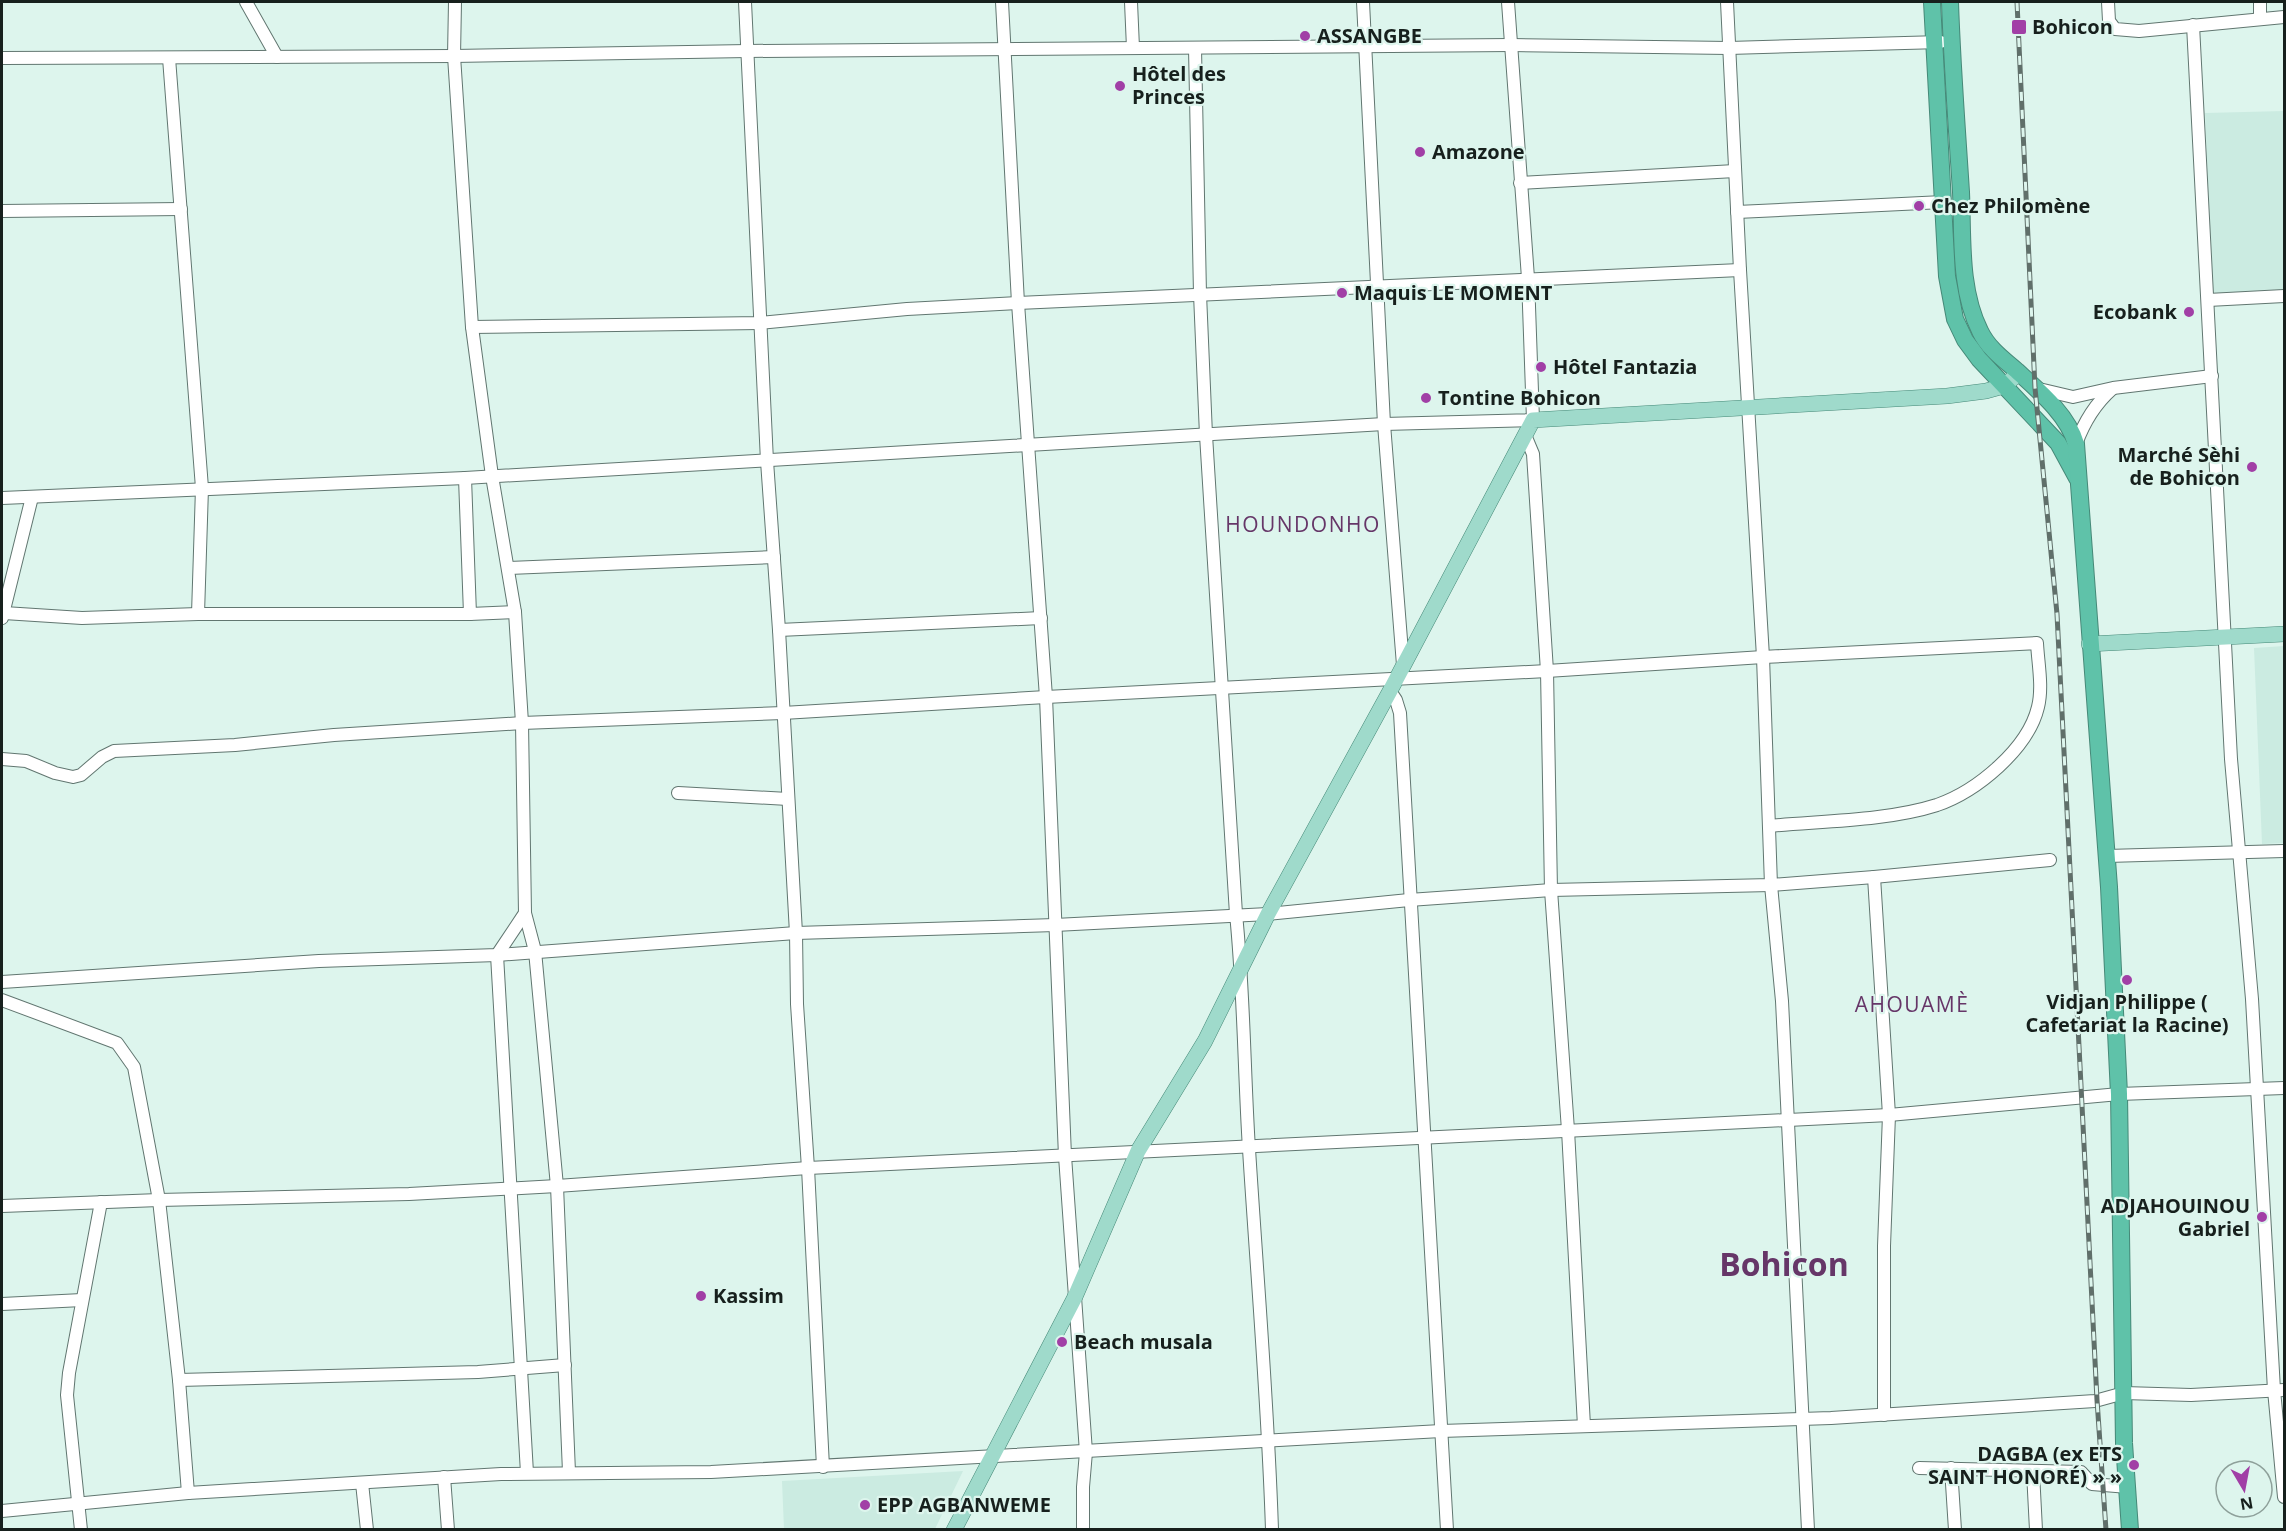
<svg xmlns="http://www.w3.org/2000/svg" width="2286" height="1531" viewBox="0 0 2286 1531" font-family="'Open Sans',sans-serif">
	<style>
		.built { fill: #cbebe1 }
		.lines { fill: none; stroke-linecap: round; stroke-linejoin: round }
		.minor-casing { stroke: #617670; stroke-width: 14 }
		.major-casing { stroke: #468978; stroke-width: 16 }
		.highway-casing { stroke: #468978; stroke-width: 18 }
		.minor { stroke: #fff; stroke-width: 12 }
		.major { stroke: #9fdacb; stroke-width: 15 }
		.highway { stroke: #5fc2a9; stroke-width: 16 }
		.rail-casing { stroke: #606f6a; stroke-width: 5 }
		.rail { stroke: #ddf5ed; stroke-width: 3; stroke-dasharray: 9; stroke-linecap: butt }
		.poi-dot { fill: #a13fa6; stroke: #ddf5ed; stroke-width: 2 }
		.labels { text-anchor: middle; stroke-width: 4.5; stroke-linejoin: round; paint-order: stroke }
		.poi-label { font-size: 20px; font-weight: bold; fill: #17201d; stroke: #ddf5ed; text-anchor: start }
		.neighbourhood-label { font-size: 21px; letter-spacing: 1.5px; fill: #663668; stroke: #ddf5ed }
		.town-label { font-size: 32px; font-weight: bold; fill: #663668; stroke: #ddf5ed }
	</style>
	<rect width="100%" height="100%" fill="#ddf5ed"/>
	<g class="built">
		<path d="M 2284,111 L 2284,290 L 2213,294 L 2205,113 Z"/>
		<path d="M 2284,646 L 2284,843 L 2262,844 L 2254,648 Z"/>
		<path d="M 963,1471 L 935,1529 L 784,1529 L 782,1481 Z"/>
	</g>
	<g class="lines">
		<defs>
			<g id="minor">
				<path d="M 246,2 L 277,57"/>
				<path d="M 455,2 L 454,56 L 472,327 L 492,476 L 515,612 L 522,723 L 525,913 L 535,951 L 557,1186 L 569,1472"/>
				<path d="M 745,2 L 767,461 L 779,630 L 796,933 L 797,1004 L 808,1168 L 823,1467"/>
				<path d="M 1002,2 L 1018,303 L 1046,697 L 1065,1156 L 1086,1452 L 1083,1487 L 1083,1530"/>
				<path d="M 1131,2 L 1133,48"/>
				<path d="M 1363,2 L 1384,424 L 1403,665"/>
				<path d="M 1727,2 L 1740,270 L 1763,657 L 1771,885 L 1782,1001 L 1808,1530"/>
				<path d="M 2108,2 L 2109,21 L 2115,29 L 2139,31 L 2284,17"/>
				<path d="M 2260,19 L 2260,2"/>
				<path d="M 2193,25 L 2231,759 L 2252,999 L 2274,1390 L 2284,1497"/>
				<path d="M 1195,48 L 1200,294 L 1206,435 L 1236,914 C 1244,992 1244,1071 1249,1149 C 1257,1276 1268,1403 1272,1530"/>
				<path d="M 2,58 L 454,56 L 748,51 L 1511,45 L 1729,48 L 1941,42"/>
				<path d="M 169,58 L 202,488 L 198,614"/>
				<path d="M 1520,183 L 1735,171"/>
				<path d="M 2,211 L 181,209"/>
				<path d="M 1737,212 L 1943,202"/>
				<path d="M 2208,300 L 2284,296"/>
				<path d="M 472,327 L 760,323 L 907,309 L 1018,303 L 1740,270"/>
				<path d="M 2039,389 L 2073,397 L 2113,388 L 2212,376"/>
				<path d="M 1525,435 L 1533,454 L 1547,671 L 1551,890 L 1568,1130 L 1584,1426"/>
				<path d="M 2076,444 C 2084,422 2095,404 2112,389"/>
				<path d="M 465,478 L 470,614"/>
				<path d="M 2,498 L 465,478 L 1384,424 L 1533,420 L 1528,278 L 1508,2"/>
				<path d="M 509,568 L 774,557"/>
				<path d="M 4,613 L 82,618 L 198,614 L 470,614 L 515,612"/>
				<path d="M 2,618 L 32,497"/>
				<path d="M 779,630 L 1041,618"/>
				<path d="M 1390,691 L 1396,700 L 1400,713 L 1447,1530"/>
				<path d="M 2,759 L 26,761 L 55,773 L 73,777 L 81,775 L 102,757 L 114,751 L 235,745 L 334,735 L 522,723 L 783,713 L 1046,697 L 1547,671 L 1763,657 L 2037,643 C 2038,663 2043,687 2038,707 C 2028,749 1977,791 1937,805 C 1887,821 1821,821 1769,826"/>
				<path d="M 678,793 L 788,799"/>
				<path d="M 2107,856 L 2284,851"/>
				<path d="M 1874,877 L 1889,1115 L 1884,1246 L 1884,1415"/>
				<path d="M 525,913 L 497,955 L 527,1473"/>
				<path d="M 2,982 L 319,961 L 497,955 L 796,933 L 1055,925 L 1268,914 L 1409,900 L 1551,890 L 1771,885 L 1874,877 L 2050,860"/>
				<path d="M 2,1000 L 117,1043 L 134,1067 L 159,1200 L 179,1380 L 478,1372 L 565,1365"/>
				<path d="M 2,1206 L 159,1200 L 409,1194 L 557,1186 L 808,1168 L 1889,1115 L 2119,1094 L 2284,1088"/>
				<path d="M 2,1304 L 82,1300"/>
				<path d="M 179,1380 L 188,1493"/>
				<path d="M 1919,1468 L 2081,1472 L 2092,1484 L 2128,1487"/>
				<path d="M 1951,1468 L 1955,1530"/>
				<path d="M 2033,1472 L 2036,1530"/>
				<path d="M 444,1477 L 448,1530"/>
				<path d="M 362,1483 L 367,1530"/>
				<path d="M 2,1511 L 188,1493 L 501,1474 L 711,1472 L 1441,1431 L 1831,1418 L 2095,1401 L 2124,1393 L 2191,1395 L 2284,1390"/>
				<path d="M 81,1530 L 67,1395 L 69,1373 L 101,1202"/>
			</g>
			<g id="major">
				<path d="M 2089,644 L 2284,634"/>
				<path d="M 954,1530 L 1074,1299 L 1138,1151 L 1205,1041 L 1268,914 L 1390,691 L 1533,420 L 1947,396 L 1986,391 L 2004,386 L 2019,373"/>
			</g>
			<g id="highway">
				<path d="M 1932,2 L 1947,276 L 1955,319 L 1965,340 L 1979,359 L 2058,443 L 2077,478"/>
				<path d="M 1950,2 C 1952,65 1957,129 1961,192 C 1963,238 1959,289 1980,331 C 1988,348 2003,359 2017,371 C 2039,391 2068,415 2076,444 L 2109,887 L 2119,1094 L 2124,1443 L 2130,1530"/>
			</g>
		</defs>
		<use href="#minor" class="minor-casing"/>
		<use href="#major" class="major-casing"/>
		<use href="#highway" class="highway-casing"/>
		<use href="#minor" class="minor"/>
		<use href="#major" class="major"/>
		<use href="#highway" class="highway"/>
		<defs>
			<path id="rail" d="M 2017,2 L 2035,388 L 2057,614 L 2097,1400 L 2106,1530"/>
		</defs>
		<use href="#rail" class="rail-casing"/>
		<use href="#rail" class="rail"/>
	</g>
	<g class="poi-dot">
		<rect x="2011" y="19" width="16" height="16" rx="3"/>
		<circle cx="1305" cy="36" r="6"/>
		<circle cx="1120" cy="86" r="6"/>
		<circle cx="1420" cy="152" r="6"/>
		<circle cx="1919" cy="206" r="6"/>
		<circle cx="1342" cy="293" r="6"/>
		<circle cx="2189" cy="312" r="6"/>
		<circle cx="1541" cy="367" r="6"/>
		<circle cx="1426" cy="398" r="6"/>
		<circle cx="2252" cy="467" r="6"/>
		<circle cx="2127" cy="980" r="6"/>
		<circle cx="2262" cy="1217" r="6"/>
		<circle cx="701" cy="1296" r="6"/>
		<circle cx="1062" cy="1342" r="6"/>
		<circle cx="2134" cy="1465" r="6"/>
		<circle cx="865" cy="1505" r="6"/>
	</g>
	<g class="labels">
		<g class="poi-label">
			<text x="2032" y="34">Bohicon</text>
			<text x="1317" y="43">ASSANGBE</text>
			<text x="1132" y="81">Hôtel des<tspan x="1132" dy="23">Princes</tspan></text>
			<text x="1432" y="159">Amazone</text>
			<text x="1931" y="213">Chez Philomène</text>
			<text x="1354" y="300">Maquis LE MOMENT</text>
			<text x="2177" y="319" text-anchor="end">Ecobank</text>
			<text x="1553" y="374">Hôtel Fantazia</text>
			<text x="1438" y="405">Tontine Bohicon</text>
			<text x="2240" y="462" text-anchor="end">Marché Sèhi<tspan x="2240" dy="23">de Bohicon</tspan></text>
			<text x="2127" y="1009" text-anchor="middle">Vidjan Philippe (<tspan x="2127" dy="23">Cafetariat la Racine)</tspan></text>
			<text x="2250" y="1213" text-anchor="end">ADJAHOUINOU<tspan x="2250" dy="23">Gabriel</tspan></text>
			<text x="713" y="1303">Kassim</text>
			<text x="1074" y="1349">Beach musala</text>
			<text x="2122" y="1461" text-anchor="end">DAGBA (ex ETS<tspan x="2122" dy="23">SAINT HONORÉ) » »</tspan></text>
			<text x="877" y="1512">EPP AGBANWEME</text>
		</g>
		<g class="neighbourhood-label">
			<text x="1303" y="532">HOUNDONHO</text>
			<text x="1912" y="1012">AHOUAMÈ</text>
		</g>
		<g class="town-label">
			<text x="1784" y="1276">Bohicon</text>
		</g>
	</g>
	<rect width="2286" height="1531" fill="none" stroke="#17201d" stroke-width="6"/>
	<g transform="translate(2244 1489) rotate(170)"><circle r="28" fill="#ddf5ed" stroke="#8ea09a" stroke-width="1.5"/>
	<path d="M0-4.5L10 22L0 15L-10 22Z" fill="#a13fa6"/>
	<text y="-9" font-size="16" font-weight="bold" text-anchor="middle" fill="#17201d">N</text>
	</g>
</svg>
